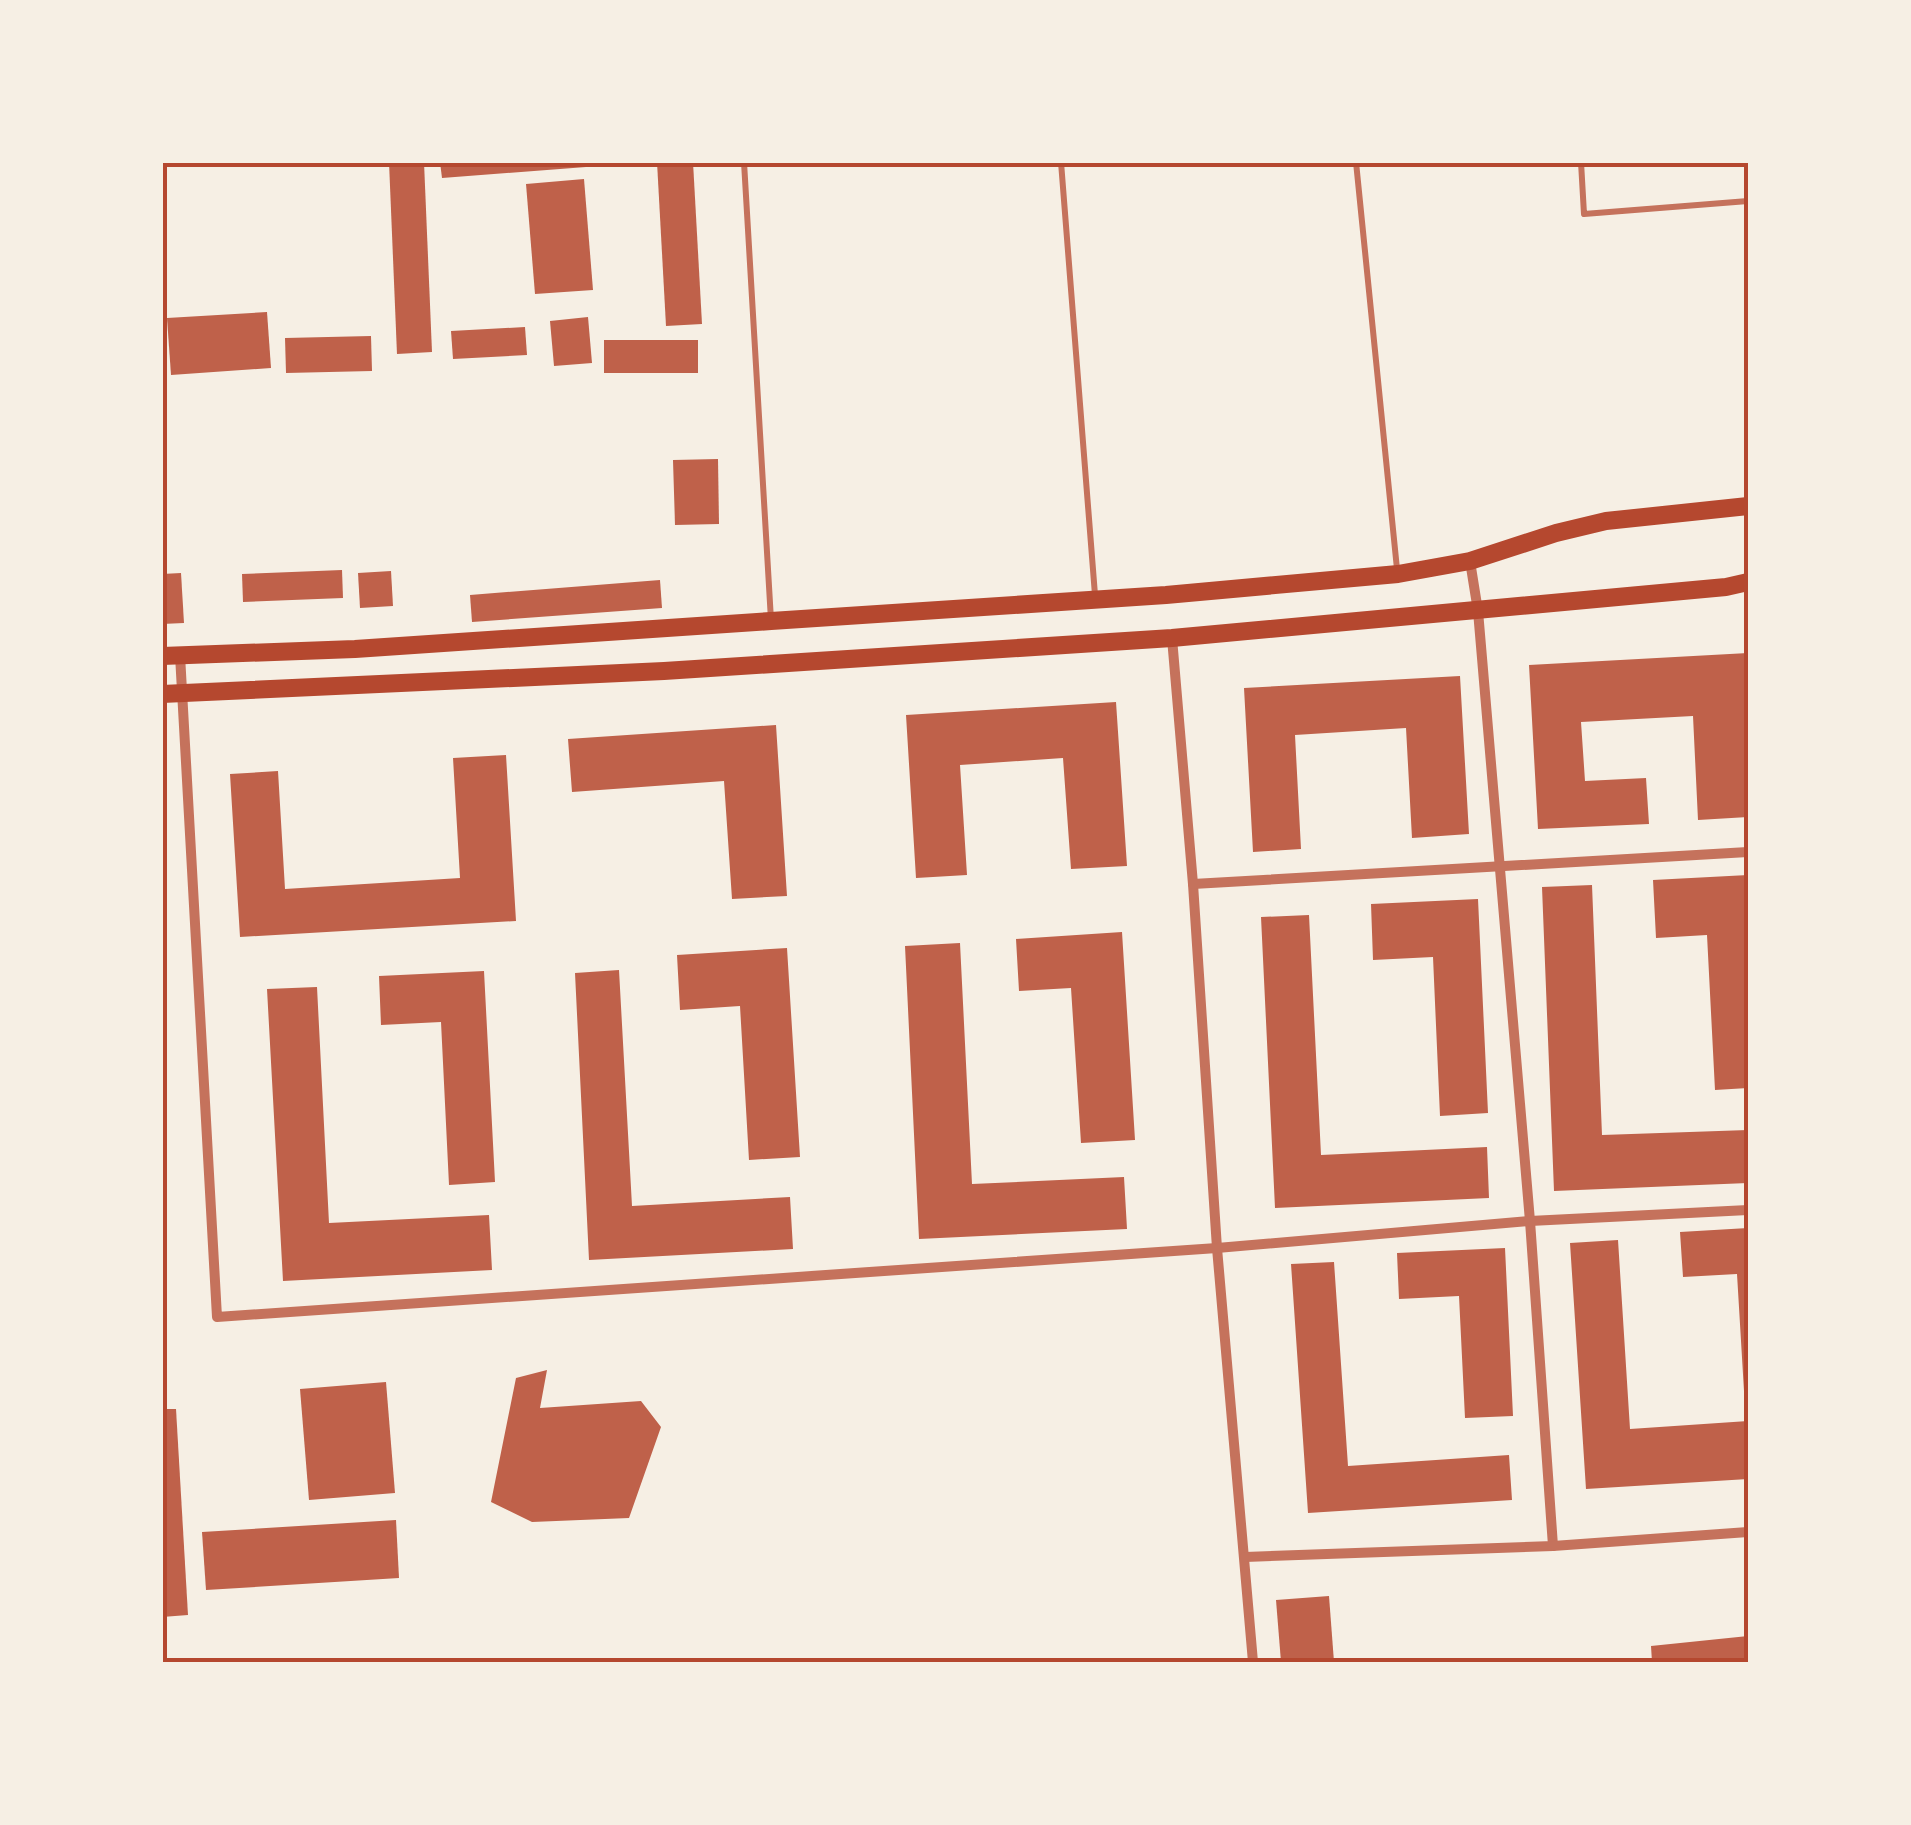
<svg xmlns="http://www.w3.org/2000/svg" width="1911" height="1825" viewBox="0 0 1911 1825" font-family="'Zilla Slab',serif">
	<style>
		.building { fill: #bf614a }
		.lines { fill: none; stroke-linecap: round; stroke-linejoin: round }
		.service { stroke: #c5725c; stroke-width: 6 }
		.minor { stroke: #c5725c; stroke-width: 10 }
		.secondary { stroke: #b5482f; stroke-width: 18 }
		.neatline { fill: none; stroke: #b5482f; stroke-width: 4 }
	</style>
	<rect width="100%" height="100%" fill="#f6efe4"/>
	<g class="building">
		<path d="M 389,162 L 424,162 L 432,352 L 397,354 Z"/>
		<path d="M 440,162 L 586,162 L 586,167 L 442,178 Z"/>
		<path d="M 657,162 L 693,162 L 702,324 L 666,326 Z"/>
		<path d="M 584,179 L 593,290 L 535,294 L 526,184 Z"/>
		<path d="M 267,312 L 271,368 L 171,375 L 167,318 Z"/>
		<path d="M 588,317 L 592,363 L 554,366 L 550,321 Z"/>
		<path d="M 525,327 L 527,355 L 453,359 L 451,331 Z"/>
		<path d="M 371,336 L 372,371 L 286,373 L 285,338 Z"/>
		<rect x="604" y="340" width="94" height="33"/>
		<path d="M 718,459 L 719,524 L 675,525 L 673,460 Z"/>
		<path d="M 342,570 L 343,598 L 243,602 L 242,574 Z"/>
		<path d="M 391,571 L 393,606 L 360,608 L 358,573 Z"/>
		<path d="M 181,573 L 184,623 L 162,624 L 162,574 Z"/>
		<path d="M 660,580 L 662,608 L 472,622 L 470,595 Z"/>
		<path d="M 1748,653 L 1748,817 L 1698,820 L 1693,716 L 1581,722 L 1585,781 L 1646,778 L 1649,824 L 1538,829 L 1529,665 Z"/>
		<path d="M 1460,676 L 1469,834 L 1412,838 L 1406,728 L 1295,735 L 1301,849 L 1253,852 L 1244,688 Z"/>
		<path d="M 1116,702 L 1127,866 L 1071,869 L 1063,758 L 960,765 L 967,875 L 916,878 L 906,715 Z"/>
		<path d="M 776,725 L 787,896 L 732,899 L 724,781 L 572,792 L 568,739 Z"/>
		<path d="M 506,755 L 516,921 L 240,937 L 230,774 L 278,771 L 285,889 L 460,878 L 453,758 Z"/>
		<path d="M 1748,875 L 1748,1088 L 1715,1090 L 1707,935 L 1656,938 L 1653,880 Z"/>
		<path d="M 1592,885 L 1602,1135 L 1748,1130 L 1748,1183 L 1554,1191 L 1542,887 Z"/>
		<path d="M 1478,899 L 1488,1113 L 1440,1116 L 1433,957 L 1373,960 L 1371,904 Z"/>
		<path d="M 1309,915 L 1321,1155 L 1487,1147 L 1489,1198 L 1275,1208 L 1261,917 Z"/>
		<path d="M 1122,932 L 1135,1140 L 1081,1143 L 1071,988 L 1019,991 L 1016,939 Z"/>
		<path d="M 960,943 L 972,1184 L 1124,1177 L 1127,1229 L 919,1239 L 905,946 Z"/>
		<path d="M 787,948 L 800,1157 L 749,1160 L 740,1006 L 680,1010 L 677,955 Z"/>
		<path d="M 619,970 L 632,1206 L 790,1197 L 793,1249 L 589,1260 L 575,973 Z"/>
		<path d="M 484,971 L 495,1182 L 449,1185 L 441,1022 L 381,1025 L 379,976 Z"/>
		<path d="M 317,987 L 329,1223 L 489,1215 L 492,1270 L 283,1281 L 267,989 Z"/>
		<path d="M 1748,1228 L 1748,1391 L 1744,1391 L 1737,1274 L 1683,1277 L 1680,1232 Z"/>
		<path d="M 1618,1240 L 1630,1429 L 1748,1421 L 1748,1479 L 1586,1489 L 1570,1243 Z"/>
		<path d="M 1505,1248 L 1513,1416 L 1465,1418 L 1459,1296 L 1399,1299 L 1397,1253 Z"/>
		<path d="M 1334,1262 L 1348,1466 L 1509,1455 L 1512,1500 L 1308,1513 L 1291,1264 Z"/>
		<path d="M 547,1370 L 540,1408 L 641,1401 L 661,1427 L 629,1518 L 532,1522 L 491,1502 L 516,1378 Z"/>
		<path d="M 386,1382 L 395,1493 L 309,1500 L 300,1389 Z"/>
		<path d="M 162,1409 L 176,1409 L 188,1615 L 162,1617 Z"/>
		<path d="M 396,1520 L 399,1578 L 206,1590 L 202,1532 Z"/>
		<path d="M 1329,1596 L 1334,1662 L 1281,1662 L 1276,1600 Z"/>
		<path d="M 1748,1636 L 1748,1662 L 1652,1662 L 1651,1646 Z"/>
	</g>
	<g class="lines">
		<g class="service">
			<path d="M 744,162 L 771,620"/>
			<path d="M 1061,162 L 1095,595"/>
			<path d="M 1356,162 L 1397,569"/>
			<path d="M 1581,162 L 1584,214 L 1748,201"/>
		</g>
		<g class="minor">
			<path d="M 1470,561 L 1478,611 L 1530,1221 L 1553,1546"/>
			<path d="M 1172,638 L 1193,884 L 1217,1248 L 1253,1662"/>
			<path d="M 180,655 L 217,1317 L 1217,1248 L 1530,1221 L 1748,1210"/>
			<path d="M 1193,884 L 1748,852"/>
			<path d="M 1245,1557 L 1553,1546 L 1748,1532"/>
		</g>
		<g class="secondary">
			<path d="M 162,656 L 355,649 L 771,621 L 1166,595 L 1398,574 L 1470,561 L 1556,533 L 1606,521 L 1748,506"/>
			<path d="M 162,694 L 664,671 L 1172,638 L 1726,587 L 1748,582"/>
		</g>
	</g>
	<rect width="1911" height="1825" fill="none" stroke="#f6efe4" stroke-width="330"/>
	<rect x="165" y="165" width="1581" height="1495" class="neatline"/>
</svg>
